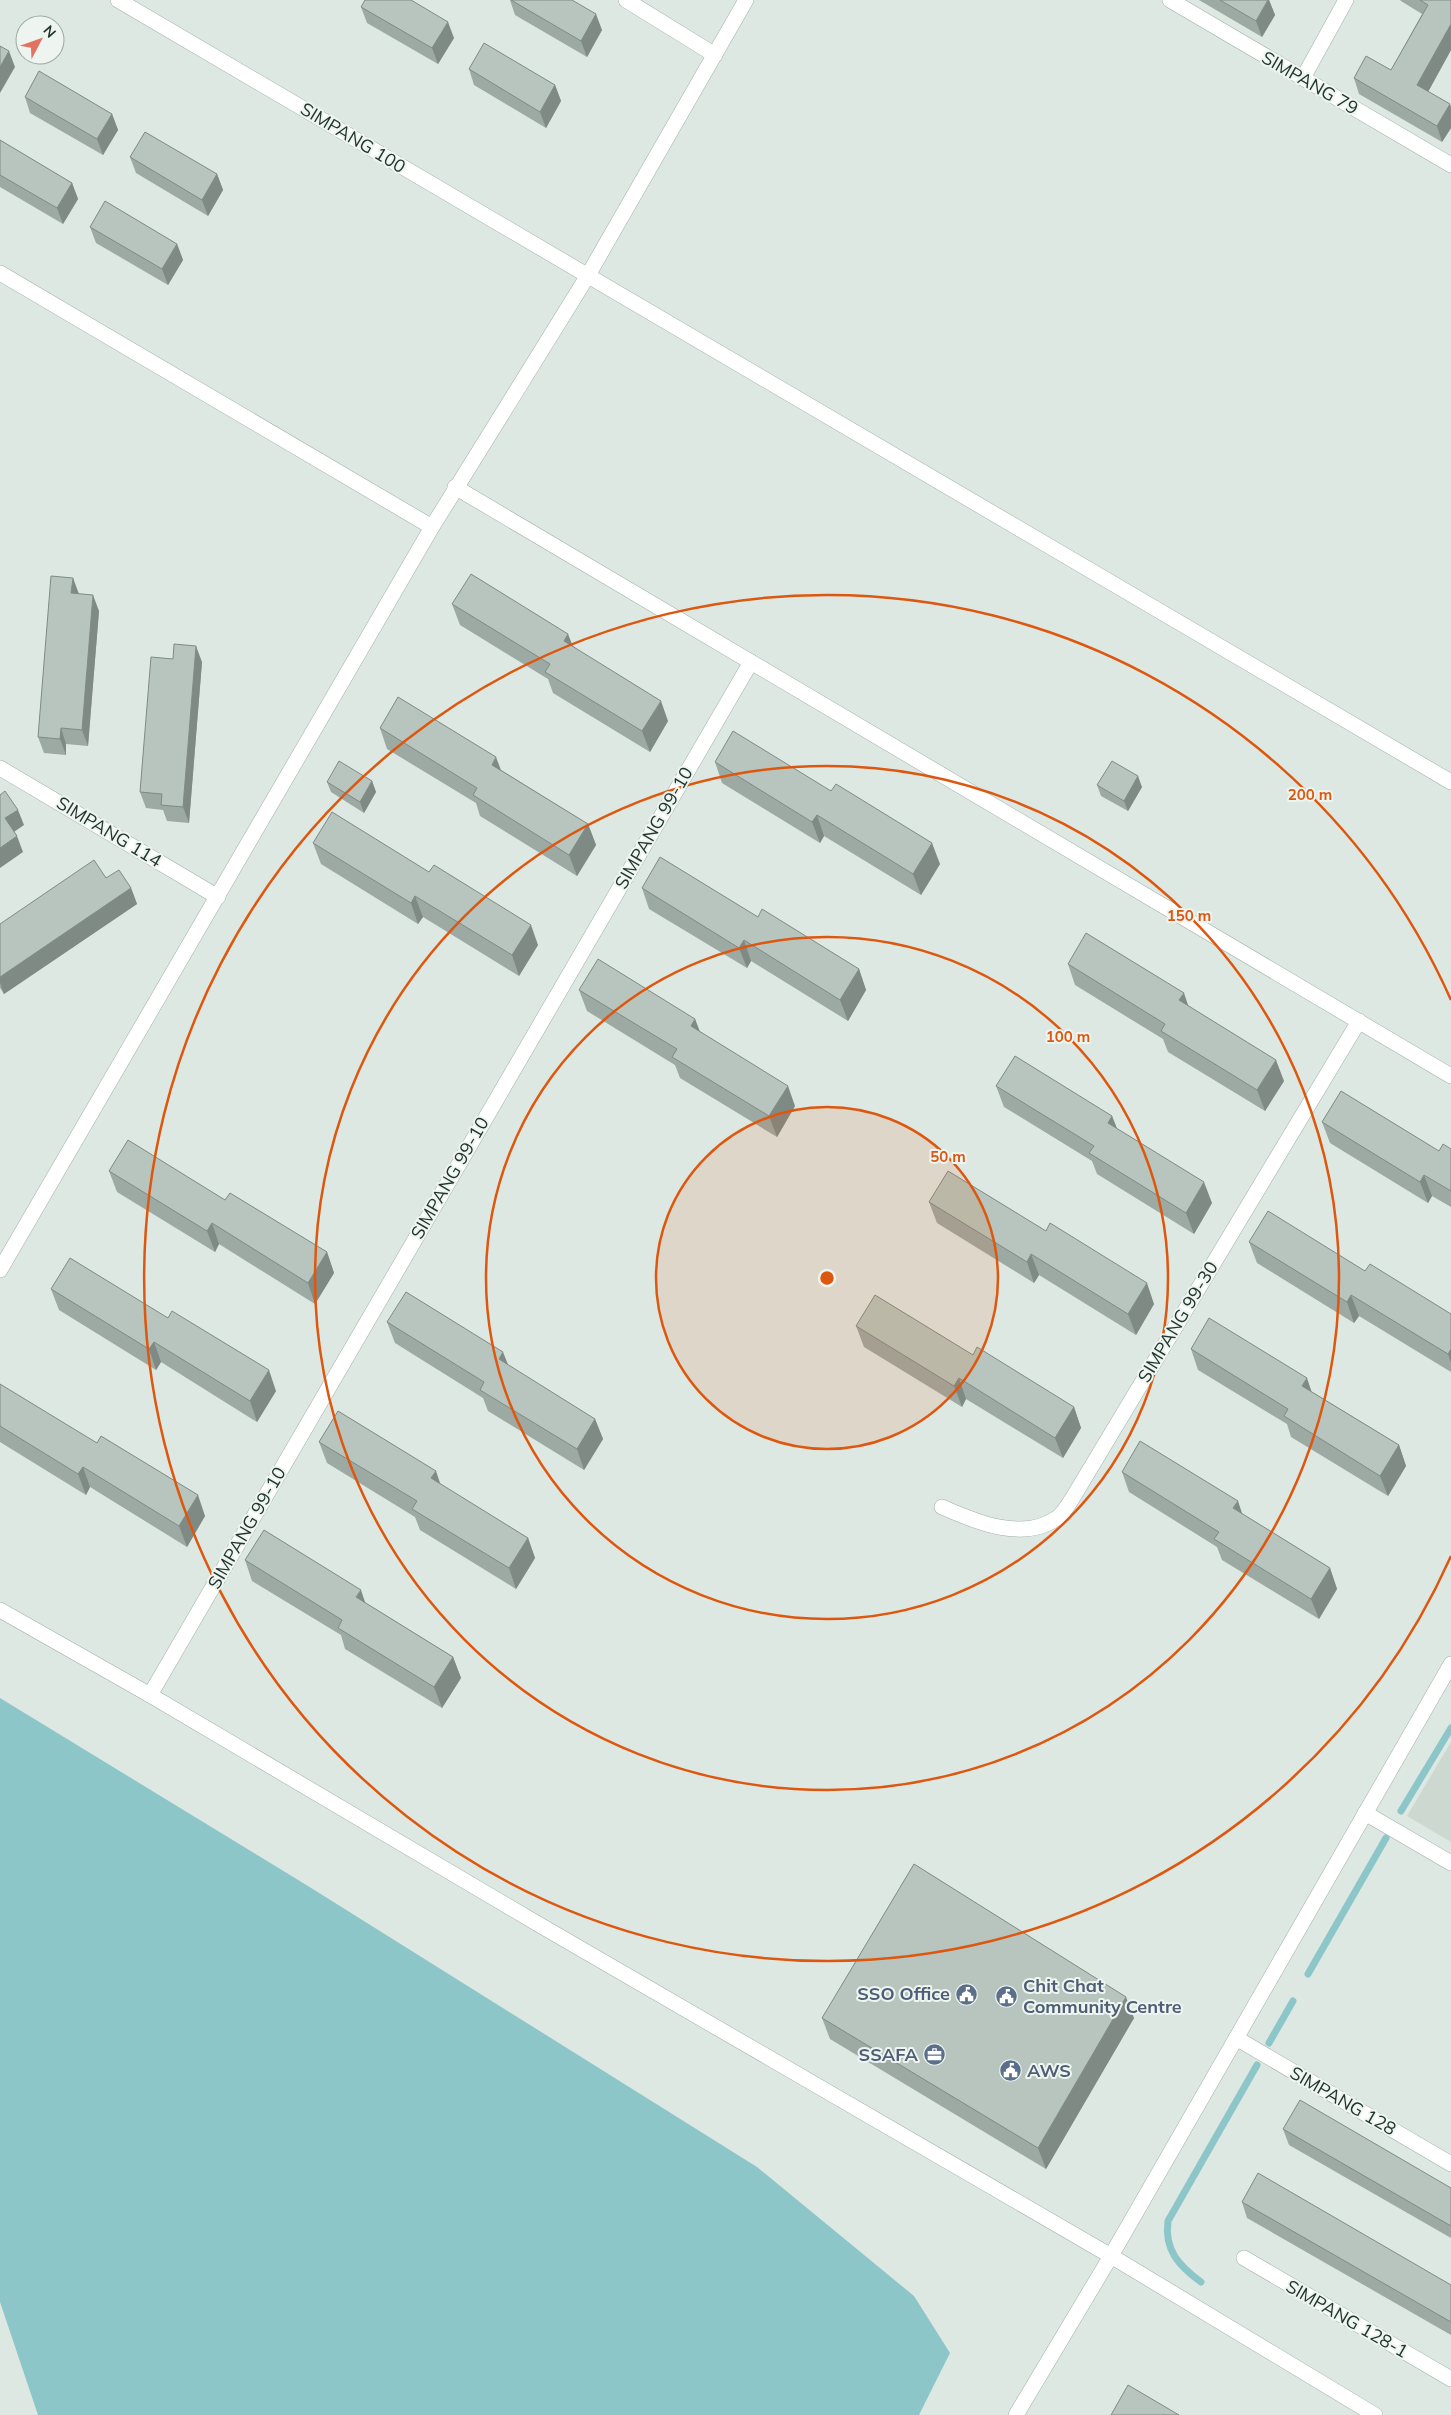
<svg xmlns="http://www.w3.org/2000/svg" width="1451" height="2415" viewBox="0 0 1451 2415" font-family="Mulish,sans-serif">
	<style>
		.built { fill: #cdd8d1 }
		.water { fill: #8cc6c8 }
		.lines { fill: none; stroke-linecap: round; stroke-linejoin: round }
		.stream { stroke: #8cc6c8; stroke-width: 7 }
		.minor-casing { stroke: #a2afa9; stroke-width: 16 }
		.minor { stroke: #fff; stroke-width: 15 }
		.wall { fill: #9da9a3 }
		.shaded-wall { fill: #808a85 }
		.building { fill: #b7c5be; stroke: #808a85 }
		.ring { fill: none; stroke: #de570e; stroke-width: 2.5 }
		.labels { text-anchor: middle; stroke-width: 4; stroke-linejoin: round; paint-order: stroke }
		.street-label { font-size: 18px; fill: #22362e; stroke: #eef5f1 }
		.service-label { font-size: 18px; font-weight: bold; fill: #4e5e75; stroke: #eef5f1; text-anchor: start }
		.centre { fill: #de570e; stroke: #eef5f1; stroke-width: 2.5 }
		.ring-label { font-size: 15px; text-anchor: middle; font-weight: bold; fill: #de570e; stroke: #eef5f1; stroke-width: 4; stroke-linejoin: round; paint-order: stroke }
	</style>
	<rect width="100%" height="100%" fill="#dee8e3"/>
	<path class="built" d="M 1451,1742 L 1451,1842 L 1407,1816 Z"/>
	<path class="water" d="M 0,1698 L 308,1886 L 757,2167 L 914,2296 L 950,2353 L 919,2415 L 38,2415 L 0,2302 Z"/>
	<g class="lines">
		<g class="stream">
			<path d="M 1401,1811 L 1451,1728"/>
			<path d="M 1308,1974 L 1386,1838"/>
			<path d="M 1269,2043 L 1293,2001"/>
			<path d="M 1201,2282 C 1179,2266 1164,2250 1168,2221 L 1257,2065"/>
		</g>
		<defs>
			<g id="minor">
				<path d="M 118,0 L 1451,782"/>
				<path d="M 626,0 L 715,55"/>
				<path d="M 1170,0 L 1451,165"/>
				<path d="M 1303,78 L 1346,0"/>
				<path d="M 0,273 L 432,527"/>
				<path d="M 455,487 L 1451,1076"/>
				<path d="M 0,768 L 218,897"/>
				<path d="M 0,1270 L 432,527 L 587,277 L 746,0"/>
				<path d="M 942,1507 C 976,1522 1023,1542 1057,1518 C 1063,1514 1068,1505 1072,1499 L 1359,1021"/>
				<path d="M 0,1610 L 150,1695 L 538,1924 L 1111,2256 L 1375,2415"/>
				<path d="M 150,1695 L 751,662"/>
				<path d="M 1365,1813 L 1451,1863"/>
				<path d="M 1236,2038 L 1451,2164"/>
				<path d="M 1244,2258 L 1451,2379"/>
				<path d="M 1016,2415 L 1111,2256 L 1451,1664"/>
			</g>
		</defs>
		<use href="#minor" class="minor-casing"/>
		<use href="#minor" class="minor"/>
	</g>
	<g class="wall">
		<path d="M 510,0 L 572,0 L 602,30 L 587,57 L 515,15 Z"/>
		<path d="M 1199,0 L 1269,0 L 1275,15 L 1262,37 Z"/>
		<path d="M 1400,0 L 1451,0 L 1451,50 L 1428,92 L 1450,104 L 1451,108 L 1451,128 L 1442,142 L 1359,94 L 1354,78 L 1391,70 L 1422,14 L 1401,1 Z"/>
		<path d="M 361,7 L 454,38 L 438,64 L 367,23 Z"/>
		<path d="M 469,69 L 555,85 L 561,101 L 546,128 L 474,85 Z"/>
		<path d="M 25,97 L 112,114 L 118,130 L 103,155 L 30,113 Z"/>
		<path d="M 0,140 L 72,183 L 78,199 L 63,224 L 0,187 Z"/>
		<path d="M 130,157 L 217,174 L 223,190 L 208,216 L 136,173 Z"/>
		<path d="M 90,227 L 177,244 L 183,260 L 168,285 L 96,243 Z"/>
		<path d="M 73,578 L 78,594 L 99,611 L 88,746 L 66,744 L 66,755 L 44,753 L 38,737 Z"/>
		<path d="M 452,604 L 573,646 L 668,721 L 650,752 L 553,693 L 548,679 L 460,625 Z"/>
		<path d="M 173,659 L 202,662 L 189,823 L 167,821 L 163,810 L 146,808 L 140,792 Z"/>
		<path d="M 380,728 L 501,770 L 588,824 L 596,845 L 577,876 L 480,816 L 476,803 L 387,749 Z"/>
		<path d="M 715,762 L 831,791 L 940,864 L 921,895 L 824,836 L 820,843 L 722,783 Z"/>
		<path d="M 372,781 L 376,792 L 364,813 L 331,792 L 327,782 Z"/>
		<path d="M 1097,785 L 1142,787 L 1128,811 L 1101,796 Z"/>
		<path d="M 313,843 L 429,872 L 538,945 L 519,976 L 423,917 L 418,924 L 321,864 Z"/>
		<path d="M 106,878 L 131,888 L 137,904 L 4,994 L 0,988 L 0,924 Z"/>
		<path d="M 642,888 L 859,969 L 866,990 L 848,1021 L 751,961 L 747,968 L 649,909 Z"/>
		<path d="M 1068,964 L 1189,1006 L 1284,1081 L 1265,1111 L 1168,1052 L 1163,1039 L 1075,985 Z"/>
		<path d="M 579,990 L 695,1019 L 700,1032 L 795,1106 L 777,1137 L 680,1078 L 675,1065 L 587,1011 Z"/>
		<path d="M 996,1086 L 1112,1116 L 1117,1129 L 1212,1203 L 1194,1234 L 1097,1174 L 1092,1161 L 1004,1107 Z"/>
		<path d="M 1322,1122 L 1439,1151 L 1451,1149 L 1451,1207 L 1432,1196 L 1428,1203 L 1330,1143 Z"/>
		<path d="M 109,1171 L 225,1200 L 327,1252 L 334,1273 L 315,1304 L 219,1244 L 215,1252 L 117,1192 Z"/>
		<path d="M 929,1202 L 1154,1304 L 1136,1335 L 1039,1275 L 1034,1283 L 937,1223 Z"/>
		<path d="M 1249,1242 L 1451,1314 L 1451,1372 L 1359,1316 L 1354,1323 L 1257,1263 Z"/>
		<path d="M 51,1289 L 168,1318 L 276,1391 L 257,1422 L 161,1362 L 156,1370 L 59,1310 Z"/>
		<path d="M 387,1322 L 595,1419 L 603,1439 L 584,1470 L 488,1411 L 483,1398 L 395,1343 Z"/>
		<path d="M 856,1326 L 1074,1407 L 1081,1428 L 1063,1458 L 966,1399 L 962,1407 L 864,1347 Z"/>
		<path d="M 1191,1349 L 1312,1392 L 1399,1445 L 1406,1466 L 1388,1496 L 1291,1437 L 1287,1424 L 1198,1370 Z"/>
		<path d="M 0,1384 L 205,1516 L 187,1547 L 90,1487 L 86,1495 L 0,1442 Z"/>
		<path d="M 319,1442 L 440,1484 L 528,1538 L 535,1558 L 516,1589 L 420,1530 L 415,1517 L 327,1463 Z"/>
		<path d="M 1122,1472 L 1242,1514 L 1330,1568 L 1337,1589 L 1319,1619 L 1222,1560 L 1217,1547 L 1129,1492 Z"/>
		<path d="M 245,1560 L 366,1603 L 453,1657 L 461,1678 L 442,1708 L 345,1649 L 341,1635 L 252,1581 Z"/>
		<path d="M 822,2018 L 1134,2018 L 1046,2169 L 830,2039 Z"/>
		<path d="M 1283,2129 L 1451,2188 L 1451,2238 L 1289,2145 Z"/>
		<path d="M 1242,2202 L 1451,2285 L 1451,2335 L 1247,2218 Z"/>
	</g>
	<g class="shaded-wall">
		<path d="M 1268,0 L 1269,0 L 1275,15 L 1262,37 L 1256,21 Z"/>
		<path d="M 596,14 L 602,30 L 587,57 L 581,41 Z"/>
		<path d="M 448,22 L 454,38 L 438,64 L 432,48 Z"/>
		<path d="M 1451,24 L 1451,50 L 1423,101 L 1417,85 Z"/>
		<path d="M 9,51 L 15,67 L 0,93 L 0,67 Z"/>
		<path d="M 555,85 L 561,101 L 546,128 L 540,112 Z"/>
		<path d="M 1450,104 L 1451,108 L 1451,128 L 1442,142 L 1437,126 Z"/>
		<path d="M 112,114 L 118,130 L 103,155 L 97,139 Z"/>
		<path d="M 217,174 L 223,190 L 208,216 L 202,200 Z"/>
		<path d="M 72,183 L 78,199 L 63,224 L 57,208 Z"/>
		<path d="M 177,244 L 183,260 L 168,285 L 162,269 Z"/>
		<path d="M 73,578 L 79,594 L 71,593 Z"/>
		<path d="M 93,595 L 99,611 L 88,746 L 82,730 Z"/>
		<path d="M 568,634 L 576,654 L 564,641 Z"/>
		<path d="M 196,646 L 202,662 L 189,823 L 183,807 Z"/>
		<path d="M 661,701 L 668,721 L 650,752 L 642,731 Z"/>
		<path d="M 61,728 L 66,744 L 66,755 L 60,739 Z"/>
		<path d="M 496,757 L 504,778 L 492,765 Z"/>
		<path d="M 1138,776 L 1142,787 L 1128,811 L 1124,801 Z"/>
		<path d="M 372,781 L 376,792 L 364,813 L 360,802 Z"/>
		<path d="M 18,810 L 24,825 L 11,834 L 5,818 Z"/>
		<path d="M 817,815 L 824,836 L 820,843 L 812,822 Z"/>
		<path d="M 588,824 L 596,845 L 577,876 L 569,855 Z"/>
		<path d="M 17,836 L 23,852 L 0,868 L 0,848 Z"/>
		<path d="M 932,843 L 940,864 L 921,895 L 913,874 Z"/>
		<path d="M 131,888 L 137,904 L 4,994 L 0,983 L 0,977 Z"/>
		<path d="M 415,896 L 423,917 L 418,924 L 411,903 Z"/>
		<path d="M 531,925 L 538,945 L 519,976 L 512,955 Z"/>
		<path d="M 744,940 L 751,961 L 747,968 L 739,948 Z"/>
		<path d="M 859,969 L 866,990 L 848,1021 L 840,1000 Z"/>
		<path d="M 1184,993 L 1191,1014 L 1179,1000 Z"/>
		<path d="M 695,1019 L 703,1040 L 691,1026 Z"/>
		<path d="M 1276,1060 L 1284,1081 L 1265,1111 L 1257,1090 Z"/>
		<path d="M 788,1086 L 795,1106 L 777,1137 L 769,1116 Z"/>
		<path d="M 1112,1116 L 1120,1136 L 1108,1123 Z"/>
		<path d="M 1424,1175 L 1432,1196 L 1428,1203 L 1420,1182 Z"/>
		<path d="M 1204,1182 L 1212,1203 L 1194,1234 L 1186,1213 Z"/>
		<path d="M 212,1223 L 219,1244 L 215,1252 L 207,1231 Z"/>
		<path d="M 327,1252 L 334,1273 L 315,1304 L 308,1283 Z"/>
		<path d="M 1031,1254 L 1039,1275 L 1034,1283 L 1027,1262 Z"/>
		<path d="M 1147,1283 L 1154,1304 L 1136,1335 L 1128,1314 Z"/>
		<path d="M 1351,1295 L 1359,1316 L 1354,1323 L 1347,1302 Z"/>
		<path d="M 154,1342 L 161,1362 L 156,1370 L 149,1349 Z"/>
		<path d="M 1451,1349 L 1451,1363 L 1448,1354 Z"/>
		<path d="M 503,1352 L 511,1372 L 499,1359 Z"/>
		<path d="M 269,1370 L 276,1391 L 257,1422 L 250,1401 Z"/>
		<path d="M 959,1378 L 966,1399 L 962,1407 L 954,1386 Z"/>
		<path d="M 1307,1378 L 1314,1399 L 1302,1386 Z"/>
		<path d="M 1074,1407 L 1081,1428 L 1063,1458 L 1055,1438 Z"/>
		<path d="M 595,1419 L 603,1439 L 584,1470 L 577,1449 Z"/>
		<path d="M 1399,1445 L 1406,1466 L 1388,1496 L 1380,1476 Z"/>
		<path d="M 83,1467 L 90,1487 L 86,1495 L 78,1474 Z"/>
		<path d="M 436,1471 L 443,1492 L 431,1478 Z"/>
		<path d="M 198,1495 L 205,1516 L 187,1547 L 179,1526 Z"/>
		<path d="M 1238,1501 L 1245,1522 L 1233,1508 Z"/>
		<path d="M 528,1538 L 535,1558 L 516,1589 L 509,1568 Z"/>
		<path d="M 1330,1568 L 1337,1589 L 1319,1619 L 1311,1599 Z"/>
		<path d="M 361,1590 L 368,1611 L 356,1597 Z"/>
		<path d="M 453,1657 L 461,1678 L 442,1708 L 434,1687 Z"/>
		<path d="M 1126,1997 L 1134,2018 L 1046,2169 L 1038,2148 Z"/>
	</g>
	<g class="building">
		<path d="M 365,0 L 411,0 L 448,22 L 432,48 L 361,7 Z"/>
		<path d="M 511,0 L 572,0 L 596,14 L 581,41 Z"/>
		<path d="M 1220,0 L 1268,0 L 1256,21 Z"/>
		<path d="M 1420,0 L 1451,0 L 1451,24 L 1417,85 L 1450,104 L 1437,126 L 1354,78 L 1366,56 L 1391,70 L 1428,5 Z"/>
		<path d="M 484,43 L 555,85 L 540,112 L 469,69 Z"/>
		<path d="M 0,46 L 9,51 L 0,67 Z"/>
		<path d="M 39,71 L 112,114 L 97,139 L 25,97 Z"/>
		<path d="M 145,132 L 217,174 L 202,200 L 130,157 Z"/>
		<path d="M 0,140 L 72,183 L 57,208 L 0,175 Z"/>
		<path d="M 105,201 L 177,244 L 162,269 L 90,227 Z"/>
		<path d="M 471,574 L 568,634 L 564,641 L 661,701 L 642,731 L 545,672 L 550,664 L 452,604 Z"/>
		<path d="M 51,576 L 73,578 L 71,593 L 93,595 L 82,730 L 61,728 L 60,739 L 38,737 Z"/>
		<path d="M 174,644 L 196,646 L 183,807 L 161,805 L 162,794 L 140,792 L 151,657 L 173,659 Z"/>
		<path d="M 398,697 L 496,757 L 492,765 L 588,824 L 569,855 L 473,795 L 477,788 L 380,728 Z"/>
		<path d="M 733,731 L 831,791 L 836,784 L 932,843 L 913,874 L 817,815 L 812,822 L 715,762 Z"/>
		<path d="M 339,761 L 372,781 L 360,802 L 327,782 Z"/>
		<path d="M 1112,761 L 1138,776 L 1124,801 L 1097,785 Z"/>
		<path d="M 5,791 L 18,810 L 5,818 L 17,836 L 0,848 L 0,795 Z"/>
		<path d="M 332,812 L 429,872 L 434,865 L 531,925 L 512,955 L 415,896 L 411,903 L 313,843 Z"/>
		<path d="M 660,857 L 758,917 L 762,909 L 859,969 L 840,1000 L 744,940 L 739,948 L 642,888 Z"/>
		<path d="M 94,860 L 106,878 L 119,870 L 131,888 L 0,977 L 0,924 Z"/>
		<path d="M 1086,933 L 1184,993 L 1179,1000 L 1276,1060 L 1257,1090 L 1161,1031 L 1165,1024 L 1068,964 Z"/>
		<path d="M 598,959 L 695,1019 L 691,1026 L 788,1086 L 769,1116 L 672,1057 L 677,1049 L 579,990 Z"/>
		<path d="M 1015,1056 L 1112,1116 L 1108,1123 L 1204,1182 L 1186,1213 L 1089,1153 L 1094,1146 L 996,1086 Z"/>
		<path d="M 1341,1091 L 1439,1151 L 1443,1144 L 1451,1149 L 1451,1191 L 1424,1175 L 1420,1182 L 1322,1122 Z"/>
		<path d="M 128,1140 L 225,1200 L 230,1193 L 327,1252 L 308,1283 L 212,1223 L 207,1231 L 109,1171 Z"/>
		<path d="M 948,1171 L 1046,1231 L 1050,1223 L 1147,1283 L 1128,1314 L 1031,1254 L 1027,1262 L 929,1202 Z"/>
		<path d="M 1268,1211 L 1365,1271 L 1370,1264 L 1451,1314 L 1451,1349 L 1448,1354 L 1351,1295 L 1347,1302 L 1249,1242 Z"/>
		<path d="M 70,1258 L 168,1318 L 172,1311 L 269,1370 L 250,1401 L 154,1342 L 149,1349 L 51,1289 Z"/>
		<path d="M 406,1292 L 503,1352 L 499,1359 L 595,1419 L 577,1449 L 480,1390 L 484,1382 L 387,1322 Z"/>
		<path d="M 875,1295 L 973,1355 L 977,1347 L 1074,1407 L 1055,1438 L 959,1378 L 954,1386 L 856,1326 Z"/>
		<path d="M 1209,1318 L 1307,1378 L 1302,1386 L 1399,1445 L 1380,1476 L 1284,1416 L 1288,1409 L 1191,1349 Z"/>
		<path d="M 0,1384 L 97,1443 L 101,1436 L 198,1495 L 179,1526 L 83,1467 L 78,1474 L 0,1426 Z"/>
		<path d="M 338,1411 L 436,1471 L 431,1478 L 528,1538 L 509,1568 L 412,1509 L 417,1501 L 319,1442 Z"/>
		<path d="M 1140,1441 L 1238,1501 L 1233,1508 L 1330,1568 L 1311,1599 L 1214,1539 L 1219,1532 L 1122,1472 Z"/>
		<path d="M 264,1530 L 361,1590 L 356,1597 L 453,1657 L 434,1687 L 338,1628 L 342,1620 L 245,1560 Z"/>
		<path d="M 914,1864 L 1126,1997 L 1038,2148 L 822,2018 Z"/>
		<path d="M 1300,2100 L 1451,2188 L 1451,2226 L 1283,2129 Z"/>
		<path d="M 1258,2173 L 1451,2285 L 1451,2322 L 1242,2202 Z"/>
		<path d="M 1128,2385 L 1179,2415 L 1111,2415 Z"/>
	</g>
	<circle cx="827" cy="1278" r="171" fill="#de570e" fill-opacity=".12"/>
	<g class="ring">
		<circle cx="827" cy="1278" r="171"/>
		<circle cx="827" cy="1278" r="341"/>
		<circle cx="827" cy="1278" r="512"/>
		<path d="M1451 1556A683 683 0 1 1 1451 1000"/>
	</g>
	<defs>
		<symbol id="civic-disc" viewBox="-11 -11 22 22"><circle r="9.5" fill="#5c6f8a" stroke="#eef5f1"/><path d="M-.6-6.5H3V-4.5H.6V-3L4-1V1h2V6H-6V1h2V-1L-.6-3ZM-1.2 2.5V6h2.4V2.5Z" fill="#fff"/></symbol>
		<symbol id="office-disc" viewBox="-11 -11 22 22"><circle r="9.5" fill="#5c6f8a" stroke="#eef5f1"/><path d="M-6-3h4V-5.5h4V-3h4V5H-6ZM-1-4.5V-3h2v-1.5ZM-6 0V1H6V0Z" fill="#fff"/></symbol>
	</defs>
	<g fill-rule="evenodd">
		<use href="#civic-disc" x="954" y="1982" width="25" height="25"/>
		<use href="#civic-disc" x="994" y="1984" width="25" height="25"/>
		<use href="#office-disc" x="922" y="2042" width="25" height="25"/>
		<use href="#civic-disc" x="998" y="2058" width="25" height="25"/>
	</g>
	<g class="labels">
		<g class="street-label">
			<text transform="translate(1310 83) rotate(30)" y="6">SIMPANG 79</text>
			<text transform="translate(353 138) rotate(31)" y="6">SIMPANG 100</text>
			<text transform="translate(654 828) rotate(-60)" y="6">SIMPANG 99-10</text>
			<text transform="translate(109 832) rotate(31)" y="6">SIMPANG 114</text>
			<text transform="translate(450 1178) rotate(-60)" y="6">SIMPANG 99-10</text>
			<text transform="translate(1178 1322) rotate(-59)" y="6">SIMPANG 99-30</text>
			<text transform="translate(247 1528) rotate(-60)" y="6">SIMPANG 99-10</text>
			<text transform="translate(1343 2101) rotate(30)" y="6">SIMPANG 128</text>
			<text transform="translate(1347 2319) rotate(30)" y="6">SIMPANG 128-1</text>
		</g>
		<g class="service-label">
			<text x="1023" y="1992">Chit Chat<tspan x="1023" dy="21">Community Centre</tspan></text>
			<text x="950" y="2000" text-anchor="end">SSO Office</text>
			<text x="918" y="2061" text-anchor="end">SSAFA</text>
			<text x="1027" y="2077">AWS</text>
		</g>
	</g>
	<circle cx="827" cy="1278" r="8" class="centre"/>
	<g class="ring-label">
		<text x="1310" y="800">200 m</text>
		<text x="1189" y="921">150 m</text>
		<text x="1068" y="1042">100 m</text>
		<text x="948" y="1162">50 m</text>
	</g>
	<g transform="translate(40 40) rotate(49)"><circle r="24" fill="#eef5f1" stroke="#9ca9a3"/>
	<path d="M0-4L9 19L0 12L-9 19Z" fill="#e27363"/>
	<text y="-8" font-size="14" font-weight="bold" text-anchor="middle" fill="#22362e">N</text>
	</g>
</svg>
